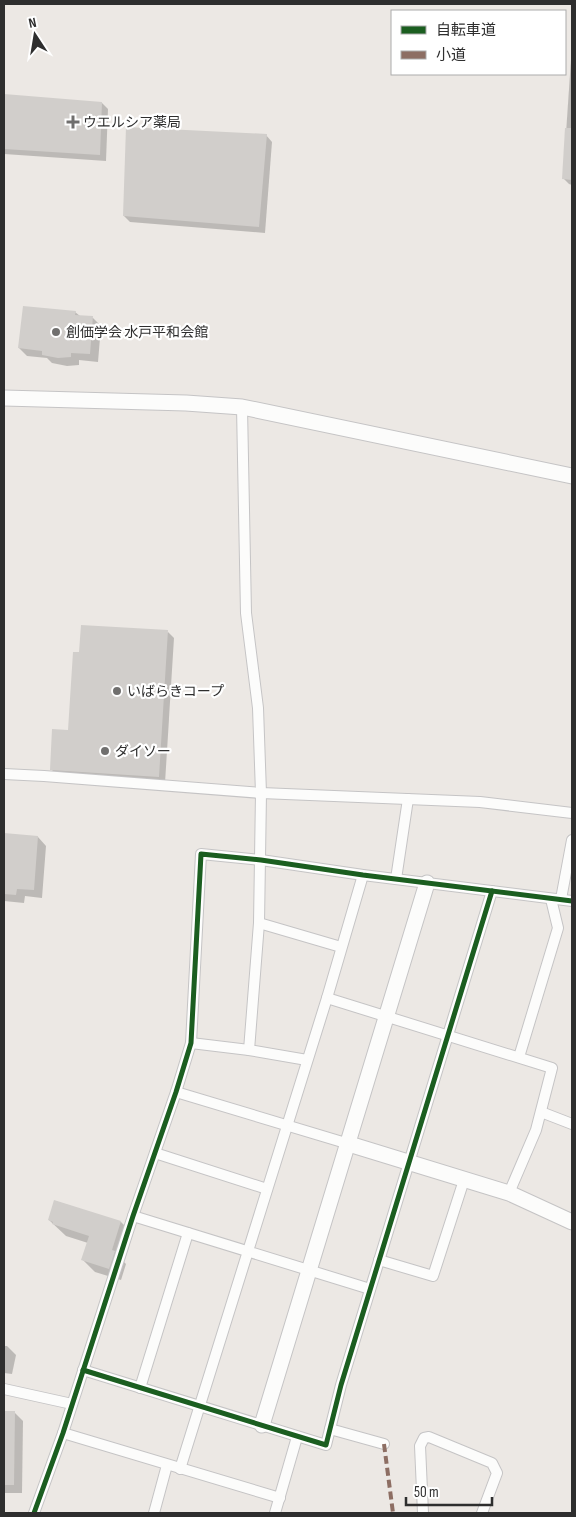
<svg xmlns="http://www.w3.org/2000/svg" width="576" height="1517" viewBox="0 0 576 1517" font-family="'Sofia Sans Condensed','Noto Sans JP',sans-serif">
	<style>
		.shadow { fill: #0003 }
		.building { fill: #d1cecb }
		.lines { fill: none; stroke-linecap: round; stroke-linejoin: round }
		.street-casing { stroke: #c5c4c5; stroke-width: 12 }
		.secondary-casing { stroke: #c5c4c5; stroke-width: 17 }
		.street { stroke: #fcfcfb; stroke-width: 10 }
		.secondary { stroke: #fcfcfb; stroke-width: 15 }
		.quiet { stroke: #8d6e63; stroke-width: 4; stroke-dasharray: 8 4; stroke-linecap: butt }
		.cycleway-casing { stroke: #fff; stroke-width: 8 }
		.cycleway { stroke: #1b5e20; stroke-width: 5 }
		.poi-dot { fill: #706f6e; stroke: #fff; stroke-width: 2 }
		.labels { text-anchor: middle; stroke-width: 4.5; stroke-linejoin: round; paint-order: stroke }
		.poi-label { font-size: 14px; fill: #2e2e2e; stroke: #fff; text-anchor: start }
	</style>
	<rect width="100%" height="100%" fill="#ece8e4"/>
	<g class="shadow">
		<path d="M 572,44 L 572,185 L 569,184 L 563,178 Z"/>
		<path d="M 4,95 L 102,103 L 108,109 L 106,161 L 4,154 Z"/>
		<path d="M 266,135 L 272,142 L 265,233 L 130,222 L 124,216 Z"/>
		<path d="M 75,312 L 80,316 L 93,318 L 101,326 L 98,362 L 79,360 L 79,365 L 67,366 L 52,363 L 47,358 L 27,356 L 19,348 Z"/>
		<path d="M 168,632 L 174,638 L 165,783 L 57,775 L 51,769 L 69,731 Z"/>
		<path d="M 4,835 L 38,837 L 46,846 L 42,898 L 25,896 L 24,903 L 4,901 Z"/>
		<path d="M 55,1201 L 121,1222 L 133,1234 L 124,1262 L 126,1264 L 121,1280 L 95,1272 L 83,1260 L 88,1243 L 66,1236 L 49,1220 Z"/>
		<path d="M 4,1346 L 7,1346 L 16,1355 L 12,1374 L 4,1373 Z"/>
		<path d="M 4,1413 L 15,1413 L 23,1421 L 22,1493 L 4,1493 Z"/>
	</g>
	<g class="building">
		<path d="M 4,94 L 102,102 L 100,155 L 4,149 Z"/>
		<path d="M 126,127 L 267,134 L 259,227 L 123,216 Z"/>
		<path d="M 565,128 L 572,128 L 572,180 L 562,179 Z"/>
		<path d="M 23,306 L 76,311 L 75,315 L 93,316 L 90,354 L 71,353 L 71,357 L 58,358 L 42,355 L 42,351 L 18,348 Z"/>
		<path d="M 81,625 L 168,630 L 159,777 L 50,770 L 52,729 L 68,730 L 73,652 L 79,652 Z"/>
		<path d="M 4,833 L 38,836 L 34,890 L 17,889 L 16,895 L 4,894 Z"/>
		<path d="M 54,1200 L 121,1221 L 112,1250 L 115,1251 L 109,1269 L 81,1260 L 89,1236 L 52,1224 L 53,1222 L 48,1220 Z"/>
		<path d="M 4,1411 L 15,1411 L 14,1485 L 4,1485 Z"/>
	</g>
	<g class="lines">
		<defs>
			<g id="street">
				<path d="M 242,407 L 246,613 L 258,708 L 261,793 L 259,923 L 249,1050"/>
				<path d="M 4,774 L 44,776 L 261,793 L 480,802 L 572,813"/>
				<path d="M 396,879 L 408,799"/>
				<path d="M 561,899 L 572,840"/>
				<path d="M 259,923 L 341,947"/>
				<path d="M 327,998 L 552,1068 L 536,1130 L 509,1193"/>
				<path d="M 191,1043 L 249,1050 L 307,1060"/>
				<path d="M 519,1057 L 558,928 L 551,899"/>
				<path d="M 176,1092 L 349,1144"/>
				<path d="M 541,1112 L 572,1124"/>
				<path d="M 155,1153 L 267,1189"/>
				<path d="M 133,1216 L 370,1289"/>
				<path d="M 379,1260 L 433,1276 L 464,1180"/>
				<path d="M 83,1370 L 326,1445 L 341,1385 L 492,891"/>
				<path d="M 140,1388 L 188,1233"/>
				<path d="M 4,1389 L 72,1404"/>
				<path d="M 330,1429 L 384,1444"/>
				<path d="M 63,1433 L 280,1498"/>
				<path d="M 180,1469 L 327,998 L 363,875"/>
				<path d="M 34,1513 L 63,1433 L 133,1216 L 176,1092 L 191,1043 L 201,854 L 261,860 L 363,875 L 572,901"/>
				<path d="M 154,1513 L 167,1465"/>
				<path d="M 275,1513 L 297,1437"/>
				<path d="M 423,1513 L 420,1446 L 424,1438 L 429,1437 L 492,1463 L 497,1473 L 482,1513"/>
			</g>
			<g id="secondary">
				<path d="M 4,398 L 186,403 L 242,407 L 572,476"/>
				<path d="M 349,1144 L 509,1193 L 572,1222"/>
				<path d="M 262,1425 L 427,883"/>
			</g>
		</defs>
		<use href="#street" class="street-casing"/>
		<use href="#secondary" class="secondary-casing"/>
		<use href="#street" class="street"/>
		<use href="#secondary" class="secondary"/>
		<path class="quiet" d="M 384,1444 L 393,1513"/>
		<defs>
			<g id="cycleway">
				<path d="M 83,1370 L 326,1445 L 341,1385 L 492,891"/>
				<path d="M 34,1513 L 63,1433 L 133,1216 L 176,1092 L 191,1043 L 201,854 L 261,860 L 363,875 L 572,901"/>
			</g>
		</defs>
		<use href="#cycleway" class="cycleway-casing"/>
		<use href="#cycleway" class="cycleway"/>
	</g>
	<g class="poi-dot">
		<path d="M70.5 114.5h5v5h5v5h-5v5h-5v-5h-5v-5h5z"/>
		<circle cx="56" cy="332" r="5"/>
		<circle cx="117" cy="691" r="5"/>
		<circle cx="105" cy="751" r="5"/>
	</g>
	<g class="labels">
		<g class="poi-label">
			<text x="83" y="127">ウエルシア薬局</text>
			<text x="66" y="337">創価学会 水戸平和会館</text>
			<text x="127" y="696">いばらきコープ</text>
			<text x="115" y="756">ダイソー</text>
		</g>
	</g>
	<rect width="576" height="1517" fill="none" stroke="#2e2e2e" stroke-width="10"/>
	<rect x="391" y="10" width="175" height="65" fill="#ffffff" stroke="#ababab"/>
	<rect x="401" y="26" width="25" height="8" fill="#1b5e20" stroke="#ababab"/>
	<text x="436" y="35" font-size="15" fill="#2e2e2e">自転車道</text>
	<rect x="401" y="51" width="25" height="8" fill="#8d6e63" stroke="#ababab"/>
	<text x="436" y="60" font-size="15" fill="#2e2e2e">小道</text>
	<g transform="translate(35 35) rotate(348)" stroke="#ffffff" stroke-width="4" paint-order="stroke">
	<path d="M0-4L9 19L0 12L-9 19Z" fill="#2e2e2e"/>
	<text y="-8" font-size="14" font-weight="bold" text-anchor="middle" fill="#2e2e2e">N</text>
	</g>
	<path d="M406 1497v8h86v-8" fill="none" stroke="#2e2e2e" stroke-width="2.5"/>
	<text x="414" y="1497" font-size="15" fill="#2e2e2e" stroke="#ffffff" stroke-width="4" paint-order="stroke">50 m</text>
</svg>
